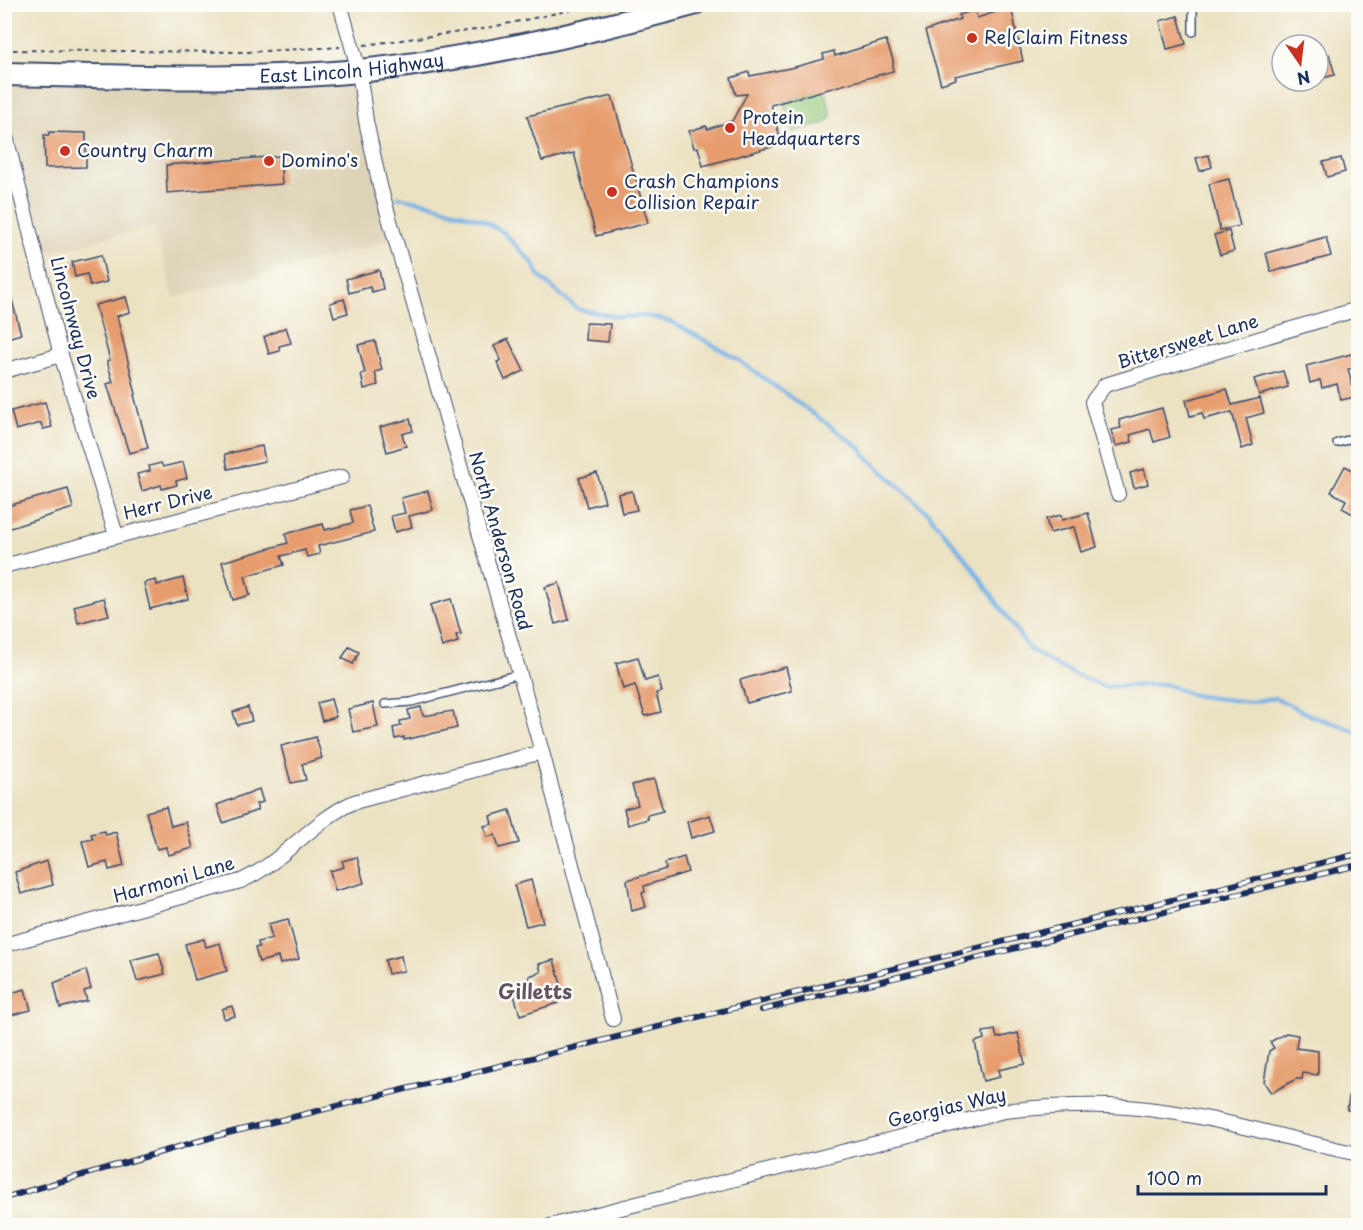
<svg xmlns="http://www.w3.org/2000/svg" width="1363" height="1230" viewBox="0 0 1363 1230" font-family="'Playpen Sans',sans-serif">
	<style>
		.built { fill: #ddd3b6 }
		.green { fill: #95ca7b; stroke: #587c6c; stroke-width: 1.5 }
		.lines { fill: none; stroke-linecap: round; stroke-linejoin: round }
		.stream { stroke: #75b1e7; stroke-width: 4 }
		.building { fill: #e69c6d }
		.lane-casing { stroke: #3a4a6d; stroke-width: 10 }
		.street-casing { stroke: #3a4a6d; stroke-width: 16 }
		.primary-casing { stroke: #3a4a6d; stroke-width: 26 }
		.path { stroke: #3a4a6d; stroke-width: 2; stroke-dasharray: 4.5 4.5; stroke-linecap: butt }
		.lane { stroke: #fff; stroke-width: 7 }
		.street { stroke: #fff; stroke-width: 14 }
		.primary { stroke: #fff; stroke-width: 22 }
		.rail-casing { stroke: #1b2f5e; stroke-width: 6 }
		.rail { stroke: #fdfcf7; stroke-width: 4; stroke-dasharray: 11; stroke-linecap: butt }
		.poi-dot { fill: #c8321e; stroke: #fdfcf7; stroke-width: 2 }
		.labels { text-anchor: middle; stroke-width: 5; stroke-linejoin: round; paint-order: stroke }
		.poi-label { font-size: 18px; fill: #1b2f5e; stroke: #fdfcf7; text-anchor: start }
		.street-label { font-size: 18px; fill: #1b2f5e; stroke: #fdfcf7 }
		.neighbourhood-label { font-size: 20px; font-weight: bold; fill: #625563; stroke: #fdfcf7 }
	</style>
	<rect width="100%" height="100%" fill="#fdfcf7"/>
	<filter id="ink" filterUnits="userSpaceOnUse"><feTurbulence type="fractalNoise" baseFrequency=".0167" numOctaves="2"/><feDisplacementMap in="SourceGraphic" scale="12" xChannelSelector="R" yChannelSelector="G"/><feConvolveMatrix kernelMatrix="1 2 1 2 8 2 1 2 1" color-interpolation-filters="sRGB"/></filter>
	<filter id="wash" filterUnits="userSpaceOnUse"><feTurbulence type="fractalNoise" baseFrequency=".008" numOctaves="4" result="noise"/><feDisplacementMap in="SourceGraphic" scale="24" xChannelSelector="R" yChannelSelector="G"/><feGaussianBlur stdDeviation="1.35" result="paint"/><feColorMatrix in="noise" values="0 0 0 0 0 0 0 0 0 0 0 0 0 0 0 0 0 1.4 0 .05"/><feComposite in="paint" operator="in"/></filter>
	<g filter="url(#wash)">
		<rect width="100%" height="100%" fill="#ebe2c2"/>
		<path class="built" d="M 356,74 L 392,240 L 174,298 L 154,226 L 40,256 L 5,114 L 4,77 Z"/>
		<path class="green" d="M 825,90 L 831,116 L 825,123 L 793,132 L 784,102 Z"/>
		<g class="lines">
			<path class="stream" d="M 398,197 L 428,203 L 480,219 L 503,232 L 532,262 L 540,277 L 577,309 L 619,317 L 647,316 L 672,322 L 736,358 L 862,449 L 864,454 L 929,514 L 972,566 L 1029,649 L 1059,667 L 1104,687 L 1165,684 L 1193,695 L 1214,698 L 1249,702 L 1276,698 L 1312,716 L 1358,732"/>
		</g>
		<g id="blocks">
			<g class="building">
				<path d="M 1011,7 L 1023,61 L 955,76 L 956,79 L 941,84 L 925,31 L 960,19 L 959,15 L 975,10 L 977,18 Z"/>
				<path d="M 1178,16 L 1186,44 L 1167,49 L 1160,21 Z"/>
				<path d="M 886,40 L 893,60 L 893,71 L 771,105 L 782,144 L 703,166 L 698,147 L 694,148 L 689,131 L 706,126 L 708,129 L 732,121 L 747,94 L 736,95 L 731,78 L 749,72 L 750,76 L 795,67 L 824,59 L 823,54 L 834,51 L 835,56 Z"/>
				<path d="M 1329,54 L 1335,75 L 1318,79 L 1318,56 Z"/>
				<path d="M 612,96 L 648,223 L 596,236 L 574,153 L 542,161 L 527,116 Z"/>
				<path d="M 49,132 L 86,133 L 86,167 L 45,168 L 44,135 L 49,135 Z"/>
				<path d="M 1209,155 L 1212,167 L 1200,171 L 1196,158 Z"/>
				<path d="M 280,156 L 282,184 L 167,193 L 166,165 Z"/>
				<path d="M 1341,158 L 1345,172 L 1327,177 L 1323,162 Z"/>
				<path d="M 1229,179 L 1240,226 L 1220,230 L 1209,184 Z"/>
				<path d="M 1229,231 L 1234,251 L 1220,255 L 1214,235 Z"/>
				<path d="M 1326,237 L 1331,256 L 1271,272 L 1266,253 Z"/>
				<path d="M 101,255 L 107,282 L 90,286 L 87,274 L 75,277 L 72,262 Z"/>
				<path d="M 379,270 L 383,289 L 372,292 L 370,287 L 349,293 L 346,279 Z"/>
				<path d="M 4,285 L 8,285 L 21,334 L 4,339 Z"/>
				<path d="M 126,297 L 130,312 L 117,316 L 136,394 L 134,395 L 148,448 L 129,453 L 107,384 L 113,382 L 107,361 L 110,360 L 95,305 Z"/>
				<path d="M 344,299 L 348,313 L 334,317 L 330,303 Z"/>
				<path d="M 586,323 L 610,324 L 608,342 L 585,340 Z"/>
				<path d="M 286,327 L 291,343 L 279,346 L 280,351 L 269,354 L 264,337 Z"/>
				<path d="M 508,339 L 524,371 L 505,380 L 497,362 L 501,360 L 494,346 Z"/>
				<path d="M 375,341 L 382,370 L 375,372 L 378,385 L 364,389 L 361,374 L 365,373 L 358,345 Z"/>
				<path d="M 1359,352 L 1359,367 L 1348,369 L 1355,397 L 1341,400 L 1337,384 L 1322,388 L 1320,380 L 1310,383 L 1306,366 Z"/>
				<path d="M 1283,371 L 1288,387 L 1259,395 L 1254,379 Z"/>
				<path d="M 1227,389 L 1232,405 L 1260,398 L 1264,413 L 1246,418 L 1253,445 L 1242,449 L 1232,412 L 1204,419 L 1202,413 L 1190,416 L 1186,400 Z"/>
				<path d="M 45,402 L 52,427 L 43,429 L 41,423 L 16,430 L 11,411 Z"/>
				<path d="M 1162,408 L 1170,437 L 1154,442 L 1150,429 L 1130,435 L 1132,442 L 1116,446 L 1111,430 L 1121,428 L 1119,420 Z"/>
				<path d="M 410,419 L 413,431 L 402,434 L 406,446 L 387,452 L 380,427 Z"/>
				<path d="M 262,446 L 265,461 L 228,469 L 225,454 Z"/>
				<path d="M 183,462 L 187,478 L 176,481 L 177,485 L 162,489 L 161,485 L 142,491 L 137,474 L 150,471 L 149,466 L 161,463 L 163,467 Z"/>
				<path d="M 1345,466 L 1359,473 L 1359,503 L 1353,514 L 1342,508 L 1346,500 L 1331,492 Z"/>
				<path d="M 1144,469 L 1148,484 L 1134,488 L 1130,473 Z"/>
				<path d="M 597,473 L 605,502 L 587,507 L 579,478 Z"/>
				<path d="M 68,489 L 73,508 L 4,530 L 4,507 Z"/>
				<path d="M 428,491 L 433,510 L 409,516 L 412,527 L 395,532 L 391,516 L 405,513 L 401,498 Z"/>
				<path d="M 632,491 L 637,510 L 622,513 L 618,494 Z"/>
				<path d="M 367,506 L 374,532 L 318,546 L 320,554 L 307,557 L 305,550 L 281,556 L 284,565 L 245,576 L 250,595 L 233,600 L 222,562 L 288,543 L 285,534 L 323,524 L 325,530 L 353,523 L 350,510 Z"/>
				<path d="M 1088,513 L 1097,547 L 1081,552 L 1074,527 L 1050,533 L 1046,519 L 1061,515 L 1062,520 Z"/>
				<path d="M 183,578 L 188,599 L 150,609 L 144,583 L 156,580 L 157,585 Z"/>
				<path d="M 559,583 L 569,620 L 555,624 L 545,587 Z"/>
				<path d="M 104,598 L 109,615 L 78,623 L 74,606 Z"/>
				<path d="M 451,599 L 461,634 L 456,635 L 458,642 L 442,647 L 430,605 Z"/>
				<path d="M 349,647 L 359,652 L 353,664 L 342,658 Z"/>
				<path d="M 638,657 L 645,681 L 658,677 L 662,692 L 656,693 L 661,712 L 645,716 L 635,685 L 623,689 L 616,663 Z"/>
				<path d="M 786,667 L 792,691 L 747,703 L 740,680 Z"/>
				<path d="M 331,699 L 336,717 L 322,721 L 317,703 Z"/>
				<path d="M 373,703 L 378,727 L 353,732 L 348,709 Z"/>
				<path d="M 248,707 L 252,721 L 237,725 L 233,712 Z"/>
				<path d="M 421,707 L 423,716 L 453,711 L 457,728 L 404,740 L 404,737 L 395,739 L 393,728 L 401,726 L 400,721 L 410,719 L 408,710 Z"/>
				<path d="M 316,737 L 322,758 L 302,764 L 306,780 L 291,783 L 281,746 Z"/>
				<path d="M 654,779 L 663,811 L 647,815 L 648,819 L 628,825 L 624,809 L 638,805 L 632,785 Z"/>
				<path d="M 259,789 L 263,802 L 256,804 L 258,810 L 223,823 L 217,805 Z"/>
				<path d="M 166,807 L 171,826 L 186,822 L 193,848 L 168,855 L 166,847 L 157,849 L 146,812 Z"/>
				<path d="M 510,810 L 519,843 L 499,848 L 495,835 L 487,837 L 484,826 L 492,824 L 490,816 Z"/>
				<path d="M 710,815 L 715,831 L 691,838 L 687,822 Z"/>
				<path d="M 104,831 L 106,835 L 116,832 L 124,866 L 109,870 L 107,862 L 89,867 L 82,841 L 93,839 L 91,834 Z"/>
				<path d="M 357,857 L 364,883 L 335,891 L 330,871 L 344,867 L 342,861 Z"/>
				<path d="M 684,857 L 688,872 L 644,886 L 645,892 L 642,893 L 646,907 L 632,911 L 627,880 L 666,869 L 665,863 Z"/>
				<path d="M 47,861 L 53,885 L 21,894 L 15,872 Z"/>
				<path d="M 531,880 L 543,922 L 526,926 L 514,885 Z"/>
				<path d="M 288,919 L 299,959 L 280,964 L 278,957 L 259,962 L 255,948 L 259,947 L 258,942 L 272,938 L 268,924 Z"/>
				<path d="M 204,939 L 206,947 L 220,943 L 227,971 L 195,980 L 185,944 Z"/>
				<path d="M 159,953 L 165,974 L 137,981 L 131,960 Z"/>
				<path d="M 401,956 L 404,971 L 388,974 L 385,960 Z"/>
				<path d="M 554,960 L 562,988 L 554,990 L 558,1003 L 520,1015 L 514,995 L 533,989 L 529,976 L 541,972 L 539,964 Z"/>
				<path d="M 86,970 L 91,989 L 84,991 L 87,1001 L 60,1008 L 54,983 Z"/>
				<path d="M 25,989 L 31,1010 L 4,1017 L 4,995 Z"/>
				<path d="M 232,1006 L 235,1016 L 224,1019 L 222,1009 Z"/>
				<path d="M 995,1030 L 997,1038 L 1018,1033 L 1025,1064 L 998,1070 L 1000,1077 L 983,1081 L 975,1042 L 984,1039 L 983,1032 Z"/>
				<path d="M 1286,1033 L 1298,1035 L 1296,1048 L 1318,1051 L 1318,1075 L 1303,1073 L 1302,1079 L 1296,1079 L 1271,1093 L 1264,1082 L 1269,1051 L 1274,1048 L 1270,1042 Z"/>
				<path d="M 1353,1072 L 1359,1073 L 1359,1112 L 1347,1110 Z"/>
			</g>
		</g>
	</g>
	<g filter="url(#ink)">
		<use href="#blocks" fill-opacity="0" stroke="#3a4a6d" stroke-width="1.5"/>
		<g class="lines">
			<defs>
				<g id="lane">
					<path d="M 1193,4 L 1193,32"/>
					<path d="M 1337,443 L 1358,437"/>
					<path d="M 385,704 L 411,702 L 520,674"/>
				</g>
				<g id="street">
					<path d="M 340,4 L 359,71 L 366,121 L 380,186 L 542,752 L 613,1019"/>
					<path d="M 4,129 L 61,355 L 116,535"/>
					<path d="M 4,371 L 61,355"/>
					<path d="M 1118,494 L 1092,402 L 1105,385 L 1358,309"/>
					<path d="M 4,566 L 342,477"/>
					<path d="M 4,945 L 241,881 C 284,862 310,822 354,802 L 542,752"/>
					<path d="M 550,1226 L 1004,1111 C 1039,1107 1075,1105 1110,1106 C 1194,1109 1277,1137 1358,1154"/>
				</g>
				<g id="primary">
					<path id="s1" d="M 4,74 C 122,76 241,82 359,71 C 473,59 583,34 693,4"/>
				</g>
			</defs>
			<use href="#lane" class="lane-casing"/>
			<use href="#street" class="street-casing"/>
			<use href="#primary" class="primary-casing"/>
			<g class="path">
				<path d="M 364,45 L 482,29 L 600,4"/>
				<path d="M 4,50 L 246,52 L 340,47"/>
			</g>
			<use href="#lane" class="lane"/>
			<use href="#street" class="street"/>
			<use href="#primary" class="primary"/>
			<defs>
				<g id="rail">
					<path d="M 762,1010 L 1358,865"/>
					<path d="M 4,1198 L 216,1136 L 1358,854"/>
				</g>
			</defs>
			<use href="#rail" class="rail-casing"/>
			<use href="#rail" class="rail"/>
		</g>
	</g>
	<g class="poi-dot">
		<circle cx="972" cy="38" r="6"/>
		<circle cx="730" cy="128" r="6"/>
		<circle cx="65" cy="151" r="6"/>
		<circle cx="269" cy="161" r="6"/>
		<circle cx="612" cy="192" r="6"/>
	</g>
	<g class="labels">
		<g class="poi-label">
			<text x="984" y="44">Re|Claim Fitness</text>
			<text x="742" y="124">Protein<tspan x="742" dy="21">Headquarters</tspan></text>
			<text x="77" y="157">Country Charm</text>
			<text x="281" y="167">Domino's</text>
			<text x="624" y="188">Crash Champions<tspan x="624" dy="21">Collision Repair</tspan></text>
		</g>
		<g class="street-label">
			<text dy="6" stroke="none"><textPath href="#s1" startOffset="348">East Lincoln Highway</textPath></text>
			<text transform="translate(75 328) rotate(75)" y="6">Lincolnway Drive</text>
			<text transform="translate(1188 342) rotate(-17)" y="6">Bittersweet Lane</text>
			<text transform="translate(168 503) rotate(-14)" y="6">Herr Drive</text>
			<text transform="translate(500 541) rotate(74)" y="6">North Anderson Road</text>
			<text transform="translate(174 880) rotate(-16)" y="6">Harmoni Lane</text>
			<text transform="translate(947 1108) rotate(-13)" y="6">Georgias Way</text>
		</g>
		<g class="neighbourhood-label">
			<text x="535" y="999">Gilletts</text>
		</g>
	</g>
	<rect width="1363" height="1230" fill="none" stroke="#fdfcf7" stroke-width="24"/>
	<g transform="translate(1300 63) rotate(166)"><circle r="28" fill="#fdfcf7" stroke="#a3aaba" stroke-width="1.5"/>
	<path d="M0-4.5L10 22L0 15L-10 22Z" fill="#c8321e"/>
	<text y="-9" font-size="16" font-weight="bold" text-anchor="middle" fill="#1b2f5e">N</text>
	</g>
	<path d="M1138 1185v9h188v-9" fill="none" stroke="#1b2f5e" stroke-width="3"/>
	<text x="1147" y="1185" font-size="18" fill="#1b2f5e" stroke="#fdfcf7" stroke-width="4.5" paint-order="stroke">100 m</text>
</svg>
